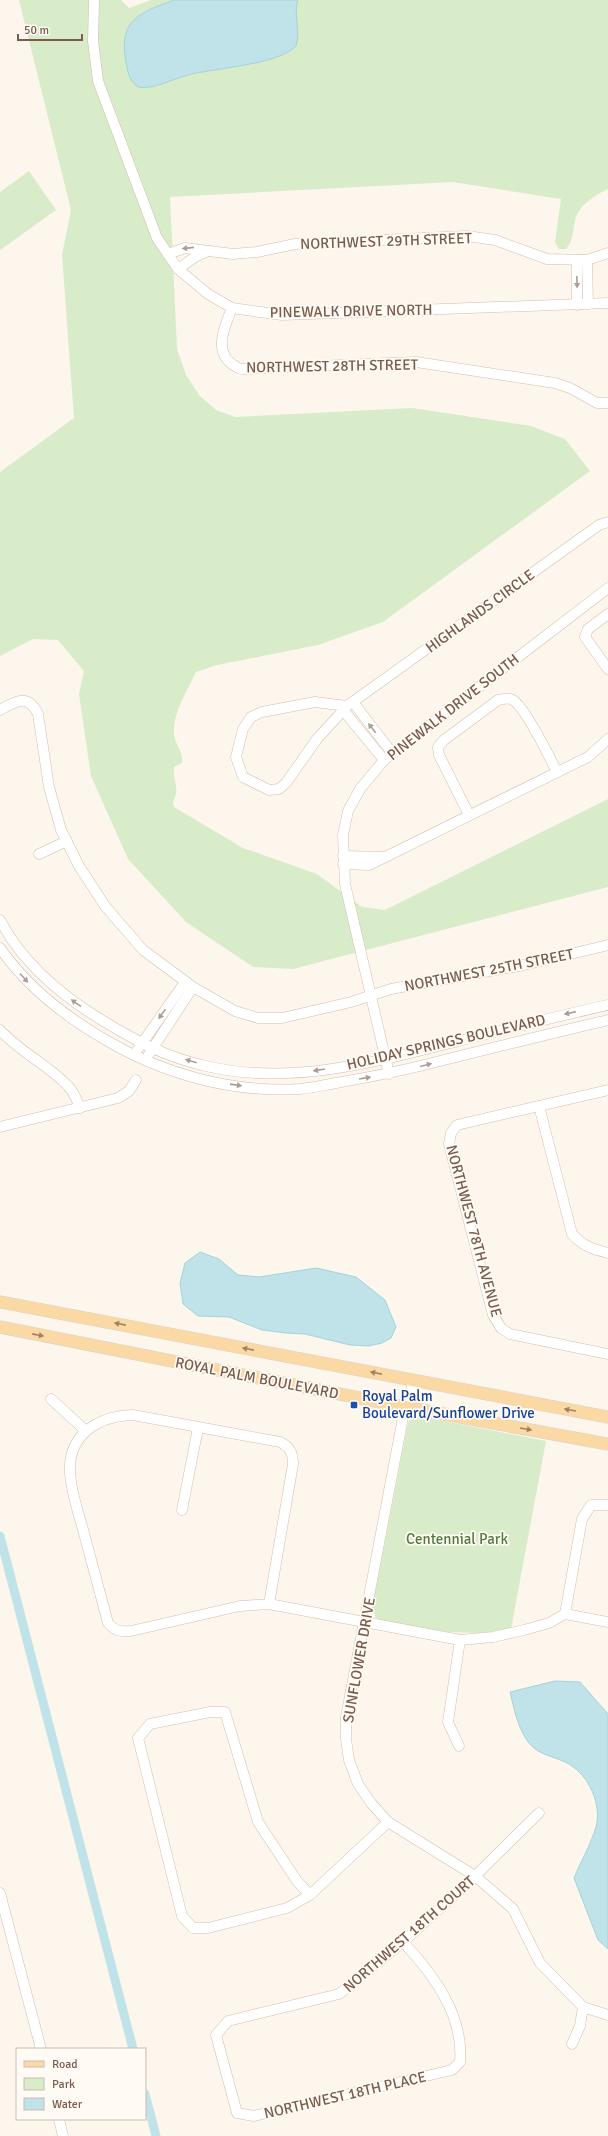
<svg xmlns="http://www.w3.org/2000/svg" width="608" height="2136" viewBox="0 0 608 2136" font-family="Signika,sans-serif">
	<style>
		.green { fill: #d8ecc9 }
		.water { fill: #bfe3e8; stroke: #a5d3da }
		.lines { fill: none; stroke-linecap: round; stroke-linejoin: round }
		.canal { stroke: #bfe3e8; stroke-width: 9 }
		.minor-casing { stroke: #d1beb0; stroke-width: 11 }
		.major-casing { stroke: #dad1cd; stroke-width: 13 }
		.minor { stroke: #fff; stroke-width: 10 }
		.major { stroke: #fbd9a5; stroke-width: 12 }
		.oneway { fill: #af9d94 }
		.oneway2 { fill: #a18267 }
		.transit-dot { fill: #1a4fb4; stroke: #fffaf3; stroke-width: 1.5 }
		.labels { text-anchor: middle; stroke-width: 3.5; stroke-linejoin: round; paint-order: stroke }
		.street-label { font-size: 15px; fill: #7a5c4d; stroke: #fffaf3 }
		.transit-label { font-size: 15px; fill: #164399; stroke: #fffaf3; text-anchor: start }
		.park-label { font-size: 15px; fill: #537a41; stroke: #fffaf3 }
	</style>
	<rect width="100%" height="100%" fill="#fdf6ec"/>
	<g class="green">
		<path d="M 19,0 L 121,0 L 129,8 L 151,0 L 608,0 L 608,189 C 595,195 579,205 575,220 C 573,231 573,241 566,249 L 559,249 L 555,242 L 561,199 L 453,182 L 170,197 L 177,349 L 186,375 L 200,396 L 216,410 L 235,417 L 412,408 L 531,426 L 565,439 L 590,471 L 383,622 L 318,645 L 217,665 L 196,672 C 188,689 174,711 174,730 C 173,743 184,751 182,763 L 174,767 C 172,779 181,788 173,801 L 174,807 L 243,848 L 317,874 L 362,907 L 385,910 L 608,799 L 608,887 L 293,969 L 253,967 L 186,922 L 128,859 L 91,776 L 79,694 L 84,671 L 58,640 L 33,639 L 0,656 L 0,472 L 74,418 L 62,255 L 71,210 Z"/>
		<path d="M 29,171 L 56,210 L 0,250 L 0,192 Z"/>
		<path d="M 419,1416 L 546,1441 L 511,1629 L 479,1633 L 448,1632 L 383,1621 L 376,1618 L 372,1609 L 408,1423 L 410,1419 Z"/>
	</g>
	<g class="water">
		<path d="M 174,0 L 298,0 C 293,15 301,31 296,46 C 278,65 214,68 188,75 C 172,79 154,90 138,87 C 129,81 128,72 126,62 C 118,20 139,13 174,0 Z"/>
		<path d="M 200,1252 L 219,1259 L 238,1275 L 259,1277 L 316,1268 L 356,1277 L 385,1300 L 396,1327 L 391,1338 L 382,1343 L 369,1346 L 350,1345 L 305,1334 L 286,1333 L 262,1330 L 229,1317 L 198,1316 L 183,1304 L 180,1283 L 185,1263 Z"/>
		<path d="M 555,1681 L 580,1682 L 608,1714 L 608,1949 L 598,1940 L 574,1878 C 581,1861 591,1844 596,1827 C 602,1804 589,1776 569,1764 C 555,1756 539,1756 529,1743 C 518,1729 514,1709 510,1692 Z"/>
	</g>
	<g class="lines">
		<g class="canal">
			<path d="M 0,1536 L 133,2049"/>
			<path d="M 145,2094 L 156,2136"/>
		</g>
		<defs>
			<g id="minor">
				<path d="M 94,0 L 93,41 L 98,81 L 157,238 L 178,269 L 208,294 L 232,308 L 282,315 L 608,303"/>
				<path d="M 168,254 L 185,248 L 233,254 L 257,252 L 295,244 L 467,236 L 495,240 L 547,259 L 587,260 L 608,253"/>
				<path d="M 577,260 L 577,305"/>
				<path d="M 587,260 L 588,304"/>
				<path d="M 178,269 L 195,257 L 208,251"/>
				<path d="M 232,308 C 223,330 211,357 241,369 L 416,362 L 555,383 L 570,388 L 597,403 L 608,403"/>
				<path d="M 608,614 L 588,629 L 585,637 L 608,669"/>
				<path d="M 353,702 L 392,753"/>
				<path d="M 347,706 L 315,702 L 262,712 L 251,717 L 243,729 L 236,757 L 243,777 L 269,790 L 279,789 L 286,783 L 317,739 L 347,706 L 599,525 L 608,522"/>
				<path d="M 0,710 C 16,701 28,693 38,714 L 49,787 L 61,830 L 79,866 L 105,906 L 143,950 L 193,987 L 235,1011 L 258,1018 L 282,1018 L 351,1002 L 391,989 L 524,965 L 608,945"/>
				<path d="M 343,710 L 384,760"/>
				<path d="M 469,815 L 439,755 L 438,747 L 444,740 L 498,700 C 504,699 508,697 513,700 C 525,707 550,758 557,772"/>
				<path d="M 39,854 L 67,841"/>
				<path d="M 343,856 L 383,857"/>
				<path d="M 343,864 L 369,865 L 588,757 L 608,739"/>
				<path d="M 0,920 C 23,964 63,997 105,1022 C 140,1043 166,1057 206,1066 C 290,1086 376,1062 458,1041 C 508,1029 558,1016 608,1005"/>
				<path d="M 0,948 C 27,987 63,1015 104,1039 C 163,1074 231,1093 300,1089 C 312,1088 324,1085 336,1083 C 371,1077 406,1070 440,1061 C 496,1047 552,1033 608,1020"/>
				<path d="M 0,1030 C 20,1052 48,1065 68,1086 C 74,1092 77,1100 80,1108"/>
				<path d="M 138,1049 L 185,982"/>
				<path d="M 149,1054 L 193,987"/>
				<path d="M 389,1074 L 345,884 L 343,835 L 348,811 L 360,789 L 384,760 L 608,588"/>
				<path d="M 608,1090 L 457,1125 L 451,1133 L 449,1144 L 493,1315 L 501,1328 L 510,1334 L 608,1354"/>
				<path d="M 539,1106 L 572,1234 C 583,1246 592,1249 608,1253"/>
				<path d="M 0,1127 L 118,1098 L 129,1091 L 136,1080"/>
				<path d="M 414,1381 L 405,1407 L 346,1717 L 346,1739 L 349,1760 L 358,1784 L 371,1803 L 388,1822 L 475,1876 L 513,1909 L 540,1963 L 583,2007 L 608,2015"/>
				<path d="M 51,1399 L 85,1430"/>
				<path d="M 182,1510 L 198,1428"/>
				<path d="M 269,1604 L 293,1464 C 293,1453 290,1447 280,1442 L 133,1415 C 99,1416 68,1434 70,1472 C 71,1494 80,1517 85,1537 C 93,1566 100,1594 108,1623 C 115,1631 120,1632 131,1631 L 240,1606 L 269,1604 L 460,1640 L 493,1637 L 524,1630 L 549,1623 L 565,1614 L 608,1622"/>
				<path d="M 565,1614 L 582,1519 L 591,1505 L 608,1505"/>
				<path d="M 459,1746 L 448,1722 L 460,1640"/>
				<path d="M 0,1893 L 41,2049"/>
				<path d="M 310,1895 L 297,1881 L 258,1822 L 225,1712 L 210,1712 L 150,1724 L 138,1738 L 182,1916 L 193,1928 L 208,1928 L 287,1908 L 310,1895 L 388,1822"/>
				<path d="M 403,1942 C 433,1974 464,2015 460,2062 L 452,2070 L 254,2116 L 237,2113 L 216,2035 L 228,2021 L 339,1994 L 403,1942 L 475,1876 L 539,1813"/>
				<path d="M 572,2044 L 580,2026 L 583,2007"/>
				<path d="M 59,2119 L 63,2136"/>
			</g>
			<g id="major">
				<path d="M 0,1302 L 608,1417"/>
				<path d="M 0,1327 L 405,1407 L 608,1444"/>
			</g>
		</defs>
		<use href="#minor" class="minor-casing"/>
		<use href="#major" class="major-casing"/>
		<use href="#minor" class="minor"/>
		<use href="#major" class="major"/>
	</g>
	<defs><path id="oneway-solid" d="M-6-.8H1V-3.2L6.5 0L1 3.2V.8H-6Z"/></defs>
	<g class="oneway">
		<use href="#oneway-solid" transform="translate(188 248) rotate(174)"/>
		<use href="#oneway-solid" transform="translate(577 282) rotate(89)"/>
		<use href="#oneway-solid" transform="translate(372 728) rotate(-128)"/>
		<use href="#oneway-solid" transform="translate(24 978) rotate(48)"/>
		<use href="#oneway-solid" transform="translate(76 1003) rotate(-145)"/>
		<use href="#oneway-solid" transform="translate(570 1013) rotate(167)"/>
		<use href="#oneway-solid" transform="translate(162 1014) rotate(125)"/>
		<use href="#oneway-solid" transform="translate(191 1061) rotate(-164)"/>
		<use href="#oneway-solid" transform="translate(426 1065) rotate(-14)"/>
		<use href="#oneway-solid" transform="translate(319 1070) rotate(171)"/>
		<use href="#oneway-solid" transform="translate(365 1078) rotate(-9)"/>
		<use href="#oneway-solid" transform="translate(236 1085) rotate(8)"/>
	</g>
	<g class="oneway2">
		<use href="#oneway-solid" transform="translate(120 1324) rotate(-169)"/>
		<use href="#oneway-solid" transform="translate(38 1335) rotate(11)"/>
		<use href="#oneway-solid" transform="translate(248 1349) rotate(-169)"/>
		<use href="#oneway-solid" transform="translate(376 1373) rotate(-169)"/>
		<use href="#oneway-solid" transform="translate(570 1410) rotate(-170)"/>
		<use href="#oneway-solid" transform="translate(526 1429) rotate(10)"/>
	</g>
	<rect class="transit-dot" x="350" y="1401" width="8" height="8" rx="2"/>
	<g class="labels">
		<g class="street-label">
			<text transform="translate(386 241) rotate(-2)" y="5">NORTHWEST 29TH STREET</text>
			<text transform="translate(351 311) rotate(-1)" y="5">PINEWALK DRIVE NORTH</text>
			<text transform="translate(332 366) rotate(-1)" y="5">NORTHWEST 28TH STREET</text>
			<text transform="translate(480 611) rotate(-36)" y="5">HIGHLANDS CIRCLE</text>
			<text transform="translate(453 707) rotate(-38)" y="5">PINEWALK DRIVE SOUTH</text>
			<text transform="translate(489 970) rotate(-11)" y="5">NORTHWEST 25TH STREET</text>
			<text transform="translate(446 1042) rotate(-13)" y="5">HOLIDAY SPRINGS BOULEVARD</text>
			<text transform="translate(474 1231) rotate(75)" y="5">NORTHWEST 78TH AVENUE</text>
			<text transform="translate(257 1378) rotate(11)" y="5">ROYAL PALM BOULEVARD</text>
			<text transform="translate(359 1660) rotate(-80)" y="5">SUNFLOWER DRIVE</text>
			<text transform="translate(409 1934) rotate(-41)" y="5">NORTHWEST 18TH COURT</text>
			<text transform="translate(345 2095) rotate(-13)" y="5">NORTHWEST 18TH PLACE</text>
		</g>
		<g class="transit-label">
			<text x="362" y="1401">Royal Palm<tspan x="362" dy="17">Boulevard/Sunflower Drive</tspan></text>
		</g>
		<g class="park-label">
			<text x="457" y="1544">Centennial Park</text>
		</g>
	</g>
	<rect x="16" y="2048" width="130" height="72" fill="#fffaf3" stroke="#cabbb1"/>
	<rect x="24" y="2061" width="20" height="6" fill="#fbd9a5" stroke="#cabbb1"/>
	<text x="52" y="2068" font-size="12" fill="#7a5c4d">Road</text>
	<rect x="24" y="2078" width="20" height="12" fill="#d8ecc9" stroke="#cabbb1"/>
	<text x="52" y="2088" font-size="12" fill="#7a5c4d">Park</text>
	<rect x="24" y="2098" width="20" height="12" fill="#bfe3e8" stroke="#cabbb1"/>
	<text x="52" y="2108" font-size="12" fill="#7a5c4d">Water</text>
	<path d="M18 34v6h64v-6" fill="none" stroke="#7a5c4d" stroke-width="2"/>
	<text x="24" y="34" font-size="12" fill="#7a5c4d" stroke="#fffaf3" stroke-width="3" paint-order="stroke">50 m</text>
</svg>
